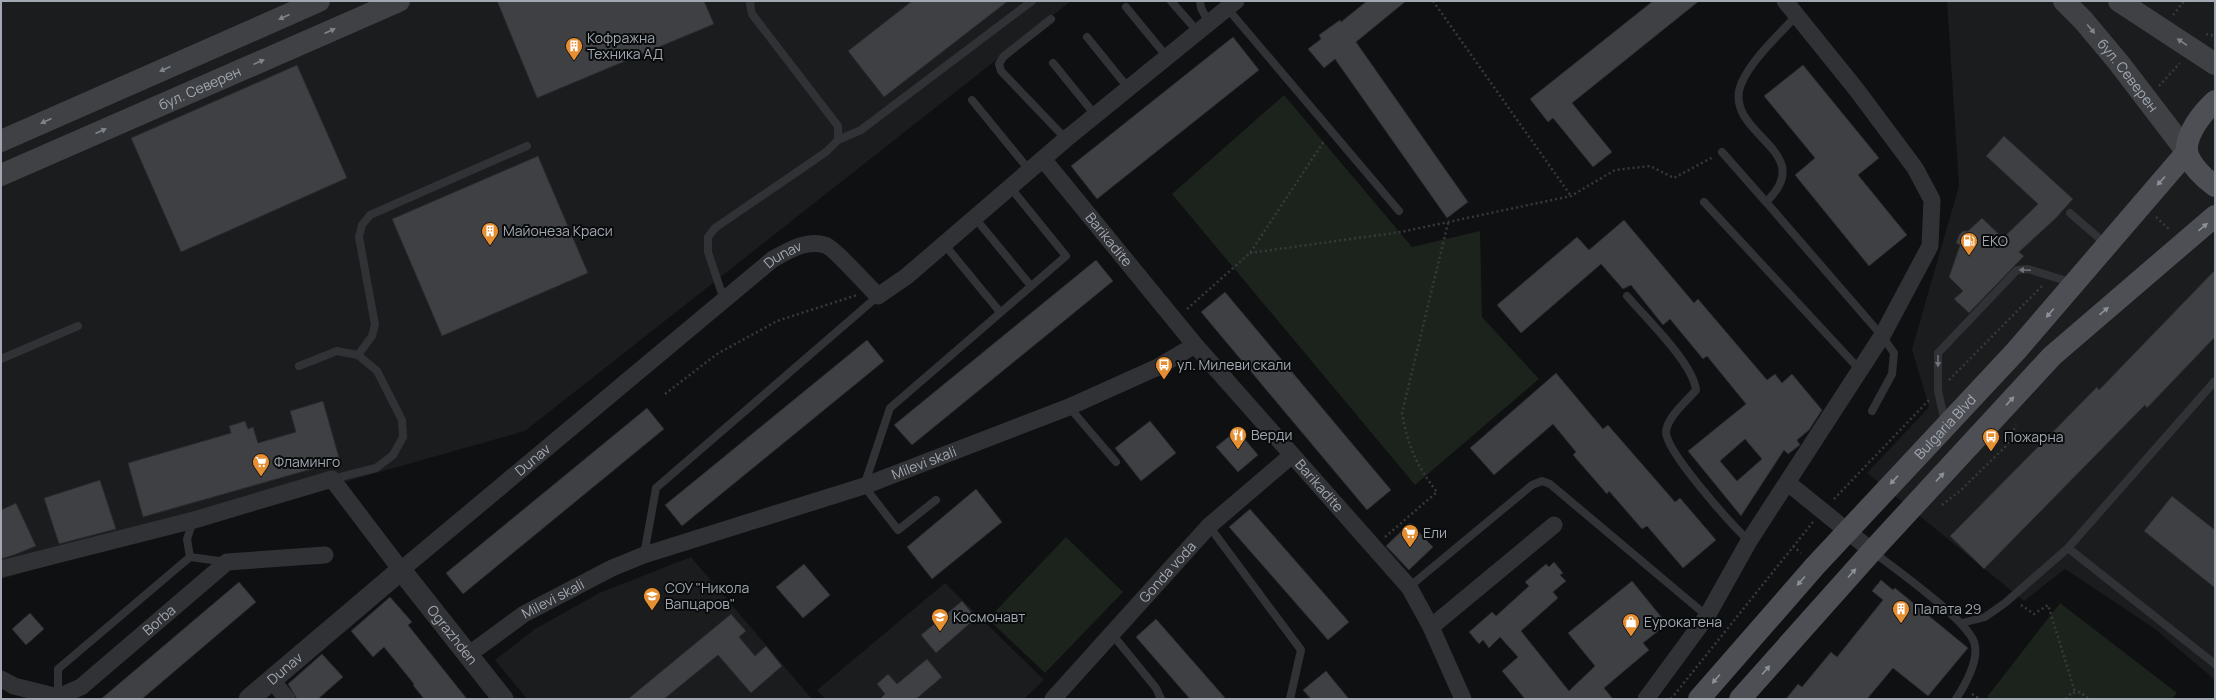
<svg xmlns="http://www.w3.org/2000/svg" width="2216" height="700" viewBox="0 0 2216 700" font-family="Manrope,sans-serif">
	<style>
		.built { fill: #1b1c1e }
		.green { fill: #1c231c }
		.building { fill: #3e4044; stroke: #292a2d; fill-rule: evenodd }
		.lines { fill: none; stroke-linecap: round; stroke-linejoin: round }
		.path { stroke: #37393c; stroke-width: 2.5; stroke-dasharray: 2 3; stroke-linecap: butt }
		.service { stroke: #313235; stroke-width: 8 }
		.minor { stroke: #313235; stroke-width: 17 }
		.tertiary { stroke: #313235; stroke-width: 21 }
		.secondary { stroke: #3f4145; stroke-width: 22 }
		.primary { stroke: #4d4f54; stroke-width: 22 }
		.oneway { fill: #7f848b }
		.oneway2 { fill: #8c929a }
		.oneway3 { fill: #6f7379 }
		.labels { text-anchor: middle; stroke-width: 4; stroke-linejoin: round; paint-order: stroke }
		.poi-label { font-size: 14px; fill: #a1a8b1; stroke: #0a0b0c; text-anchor: start }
		.street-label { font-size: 14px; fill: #a1a8b1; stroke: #0a0b0c }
	</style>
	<rect width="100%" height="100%" fill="#0f1011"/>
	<g class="built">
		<path d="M 1,1 L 1071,1 L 525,431 L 1,579 Z"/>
		<path d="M 1947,1 L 2215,1 L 2215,680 L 2155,629 L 2065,569 L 2024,601 L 1867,473 L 1929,407 L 1912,349 L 1959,186 Z"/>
		<path d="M 691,557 L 812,699 L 527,699 L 495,660 L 535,629 L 599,593 Z"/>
		<path d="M 945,583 L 1044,680 L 1024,699 L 825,699 L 817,690 Z"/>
	</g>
	<g class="green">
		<path d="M 1284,95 L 1412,247 L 1480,231 L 1482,317 L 1539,379 L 1415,485 L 1172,194 Z"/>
		<path d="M 1066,537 L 1123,592 L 1045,673 L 988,619 Z"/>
		<path d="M 2060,603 L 2177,693 L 2172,699 L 1990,699 L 1987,697 Z"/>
	</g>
	<g class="building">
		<path d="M 497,1 L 704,1 L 714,24 L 537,98 Z"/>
		<path d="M 912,1 L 1008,1 L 884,97 L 848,51 Z"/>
		<path d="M 1367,1 L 1406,1 L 1356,42 L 1468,202 L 1447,218 L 1335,59 L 1324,68 L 1308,49 L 1321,39 L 1319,35 L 1340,20 L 1341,22 Z"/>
		<path d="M 1653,1 L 1699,1 L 1572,103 L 1612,152 L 1593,167 L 1553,118 L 1548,122 L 1530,99 Z"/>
		<path d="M 1233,37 L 1259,70 L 1097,199 L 1071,166 Z"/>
		<path d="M 297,65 L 347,178 L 181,252 L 131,138 Z"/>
		<path d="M 1803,65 L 1879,158 L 1858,175 L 1907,235 L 1869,266 L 1795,175 L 1815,158 L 1764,96 Z"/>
		<path d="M 2004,136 L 2073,199 L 2055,219 L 2019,252 L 2024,256 L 1969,313 L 1954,299 L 1963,291 L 1949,277 L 1960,245 L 1956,243 L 1959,235 L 1963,231 L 1968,231 L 1982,218 L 2003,238 L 2038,204 L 1986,156 Z"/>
		<path d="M 538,156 L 588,273 L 442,336 L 392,219 Z"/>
		<path d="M 1624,220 L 1694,303 L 1698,299 L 1767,380 L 1775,374 L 1782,383 L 1792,374 L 1822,410 L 1809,430 L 1797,440 L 1800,445 L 1788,454 L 1784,450 L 1741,516 L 1688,451 L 1746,404 L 1707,356 L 1703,359 L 1670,319 L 1663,325 L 1631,285 L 1623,289 L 1601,264 L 1521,333 L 1497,305 L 1577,237 L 1589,250 ZM 1745,439 L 1762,459 L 1737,481 L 1720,461 Z"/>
		<path d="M 1096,260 L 1113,281 L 912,445 L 894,425 Z"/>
		<path d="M 2215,270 L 2215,337 L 2147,408 L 2145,405 L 1984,569 L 1950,536 L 2097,387 L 2099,390 Z"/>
		<path d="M 1225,292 L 1391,490 L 1367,510 L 1201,312 Z"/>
		<path d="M 867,340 L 884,361 L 682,526 L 665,505 Z"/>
		<path d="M 1556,373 L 1603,429 L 1608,425 L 1675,502 L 1680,498 L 1716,540 L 1683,568 L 1647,526 L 1642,529 L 1609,491 L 1607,494 L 1573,455 L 1576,452 L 1553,424 L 1494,475 L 1470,448 Z"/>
		<path d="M 323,401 L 340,461 L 143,517 L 128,463 L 231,433 L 229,426 L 245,421 L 248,429 L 253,427 L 258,443 L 296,432 L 290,411 Z"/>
		<path d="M 647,408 L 664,429 L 463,594 L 446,573 Z"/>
		<path d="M 1150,421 L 1176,453 L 1141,481 L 1115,448 Z"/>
		<path d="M 1237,430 L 1258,455 L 1238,472 L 1216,447 Z"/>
		<path d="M 100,480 L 116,529 L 59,544 L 44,498 Z"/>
		<path d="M 976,489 L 1002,522 L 932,579 L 907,547 Z"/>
		<path d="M 2172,496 L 2215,530 L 2215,588 L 2144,531 Z"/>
		<path d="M 16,503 L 36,546 L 14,555 L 1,559 L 1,510 Z"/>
		<path d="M 1250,509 L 1349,622 L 1328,640 L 1229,527 Z"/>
		<path d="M 1410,523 L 1433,547 L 1409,570 L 1386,546 Z"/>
		<path d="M 1554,562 L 1563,573 L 1560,575 L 1566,581 L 1553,592 L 1558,598 L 1521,631 L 1569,691 L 1595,666 L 1568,633 L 1632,581 L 1667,624 L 1643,643 L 1649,650 L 1604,688 L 1613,699 L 1525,699 L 1502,671 L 1518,657 L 1500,637 L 1489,648 L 1483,640 L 1479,644 L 1469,632 L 1492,612 L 1496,616 L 1529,586 L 1525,582 L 1546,564 L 1549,567 Z"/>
		<path d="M 804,564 L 830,595 L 803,618 L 776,587 Z"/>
		<path d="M 1881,580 L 1893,590 L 1895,588 L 1968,648 L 1928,696 L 1893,668 L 1867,699 L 1786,699 L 1798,684 L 1802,687 L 1831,652 L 1837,657 L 1883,600 L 1872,591 Z"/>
		<path d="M 239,582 L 256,602 L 142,699 L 101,699 Z"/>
		<path d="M 390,597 L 412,622 L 408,625 L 467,699 L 424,699 L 413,685 L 414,684 L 384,647 L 373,657 L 351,631 Z"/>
		<path d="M 962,601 L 976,618 L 936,653 L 921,635 Z"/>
		<path d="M 30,613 L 44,629 L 26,645 L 12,629 Z"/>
		<path d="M 731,614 L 746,631 L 739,637 L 755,656 L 766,646 L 782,666 L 751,693 L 718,655 L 664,699 L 628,699 Z"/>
		<path d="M 1156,619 L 1226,699 L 1190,699 L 1136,637 Z"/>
		<path d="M 322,654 L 343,677 L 318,699 L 297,699 L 288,684 Z"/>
		<path d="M 927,659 L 942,677 L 916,699 L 880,699 L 885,694 L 877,684 L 888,674 L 897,684 Z"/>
		<path d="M 1326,671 L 1349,699 L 1311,699 L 1303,690 Z"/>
	</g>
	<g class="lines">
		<g class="path">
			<path d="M 1433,1 L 1571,196"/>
			<path d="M 2173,15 L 2184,1"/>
			<path d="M 2206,34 L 2215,36"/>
			<path d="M 2159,86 L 2180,63"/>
			<path d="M 2156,217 L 2170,230"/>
			<path d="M 1250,253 L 1401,232 L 1571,196 L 1615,170 L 1650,166 L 1674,178 L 1713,157"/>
			<path d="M 1187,309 L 1250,253 L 1324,141"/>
			<path d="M 1949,380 L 2043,285"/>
			<path d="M 665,394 L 717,354 L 777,321 L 857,295"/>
			<path d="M 1834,499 L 1929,400"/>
			<path d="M 1942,505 L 1961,490 L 2007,445 L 2016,425"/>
			<path d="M 1385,537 L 1437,492 C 1416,465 1408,446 1402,413 L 1448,223"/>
			<path d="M 1793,546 L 1801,553"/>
			<path d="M 2021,605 L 2034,614 L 2048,605 L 2075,692"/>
			<path d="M 1972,694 L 1980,699"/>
			<path d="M 1671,699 L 1813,522"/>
			<path d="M 2066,699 L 2071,693 L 2080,692 L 2089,699"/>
		</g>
		<g class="service">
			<path d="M 751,1 L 750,4 L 752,14 L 838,126 L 838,140"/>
			<path d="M 1171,1 L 1198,32"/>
			<path d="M 1200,1 L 1201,8 L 1209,23"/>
			<path d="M 1126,7 L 1167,57"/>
			<path d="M 1227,8 L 1399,211"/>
			<path d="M 1796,16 C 1779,35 1744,66 1739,91 C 1731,136 1818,153 1766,202 L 1882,336 L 1894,353 L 1892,374 L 1872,411"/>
			<path d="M 1051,19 L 1003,57 L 999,64 L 1001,71 L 1066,139"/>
			<path d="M 1087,37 L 1129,89"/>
			<path d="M 1053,63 L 1096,116"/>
			<path d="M 972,100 L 1030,171"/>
			<path d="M 1722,152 L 1766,202"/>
			<path d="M 1704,202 L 1860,370"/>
			<path d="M 2070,213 L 2107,245"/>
			<path d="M 975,218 L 1031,286"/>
			<path d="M 944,244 L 1000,312"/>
			<path d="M 1627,296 C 1646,318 1693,363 1696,390 C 1687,401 1667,417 1666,432 C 1666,452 1732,525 1749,541"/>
			<path d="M 724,300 L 708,252 L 708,237 L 715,228 L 826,152 L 838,140 L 861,130 L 1032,1"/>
			<path d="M 358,355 L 372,336 L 375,325 L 359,237 L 362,225 L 370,215 L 527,146"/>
			<path d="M 1,359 L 78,326"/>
			<path d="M 299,366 L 337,351 L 358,355 L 377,371 L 402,420 L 403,437 L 393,455 L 376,468 L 332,479"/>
			<path d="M 1069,407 L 1116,462"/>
			<path d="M 1945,422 L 1938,391 L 1938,353 L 2017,270 L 2028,269 L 2073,283"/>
			<path d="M 936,500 L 898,530 L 864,486 L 890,408 L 1066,256 L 1010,187"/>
			<path d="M 193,521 L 187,539 L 190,557 L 227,562"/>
			<path d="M 1209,526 L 1301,650 L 1290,699"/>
			<path d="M 2068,548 L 2215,664"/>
			<path d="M 1872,551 C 1894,568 1966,619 1974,642 C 1980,659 1965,685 1956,699"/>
			<path d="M 644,555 L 656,488 L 878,296"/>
			<path d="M 1409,587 L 1532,485 L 1542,481 L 1550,484 L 1707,616"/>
			<path d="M 1962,623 L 1985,617 L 2005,603 L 2068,548 L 2215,381"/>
			<path d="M 1112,634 L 1156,688 L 1161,699"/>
			<path d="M 58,697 L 58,669 L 190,557"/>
		</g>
		<g class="minor">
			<path id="s1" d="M 1043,159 L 1195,345 L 1409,587 L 1431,627 L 1463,699"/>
			<path d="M 1788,483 L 1872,551"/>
			<path id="s2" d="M 1,569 L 194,520 L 332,479 L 401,570 L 773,259 C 788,251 806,239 825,245 C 833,247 869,287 878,296 L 907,276 L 1066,139 L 1236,1"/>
			<path d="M 1431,627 L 1554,525"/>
			<path id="s3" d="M 468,655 L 524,614 L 612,568 L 644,555 L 864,486 L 1069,407 L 1158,367 L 1195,345"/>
			<path id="s4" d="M 1,679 L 14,686 L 58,697 L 81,687 L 227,562 L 325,555"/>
			<path d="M 272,680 L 287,699"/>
			<path id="s5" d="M 1053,699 L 1209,526 L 1292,455"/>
			<path d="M 1646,699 L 1707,616 L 1749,541 L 1882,336 L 1930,246 L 1932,200 L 1915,168 L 1856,89 L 1785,1"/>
		</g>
		<path class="tertiary" id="s6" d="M 249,699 L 401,570 L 503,699"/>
		<g class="secondary">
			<path id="s7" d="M 2064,1 L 2083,20 L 2119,63 L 2187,152"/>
			<path d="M 2119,1 L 2215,64"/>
			<path d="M 1,141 L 319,1"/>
			<path id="s8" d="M 1,175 L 399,1"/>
		</g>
		<g class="primary">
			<path d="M 2215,101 C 2203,112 2185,134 2187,152 C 2190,165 2205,179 2215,186"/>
			<path id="s9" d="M 1699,699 L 1815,566 L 2016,351 L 2187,152"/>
			<path d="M 1740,699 L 1872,551 L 2052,356 L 2215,216"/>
		</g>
	</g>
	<defs><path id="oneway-solid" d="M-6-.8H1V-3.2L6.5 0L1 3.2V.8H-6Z"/></defs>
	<g class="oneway">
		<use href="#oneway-solid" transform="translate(284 17) rotate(156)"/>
		<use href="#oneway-solid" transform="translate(2091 29) rotate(50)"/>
		<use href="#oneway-solid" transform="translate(330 31) rotate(-24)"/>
		<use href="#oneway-solid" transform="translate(2182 42) rotate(-146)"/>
		<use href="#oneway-solid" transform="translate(259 62) rotate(-24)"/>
		<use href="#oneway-solid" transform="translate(165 69) rotate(156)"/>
		<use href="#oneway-solid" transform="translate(46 121) rotate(156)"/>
		<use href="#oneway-solid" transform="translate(101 131) rotate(-24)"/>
	</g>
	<g class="oneway2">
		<use href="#oneway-solid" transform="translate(2161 181) rotate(132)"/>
		<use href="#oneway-solid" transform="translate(2203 227) rotate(-40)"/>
		<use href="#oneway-solid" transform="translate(2104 311) rotate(-41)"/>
		<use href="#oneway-solid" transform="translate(2050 313) rotate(131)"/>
		<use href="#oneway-solid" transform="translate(2010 401) rotate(-47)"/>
		<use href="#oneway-solid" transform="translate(1940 477) rotate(-47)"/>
		<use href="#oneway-solid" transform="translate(1894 480) rotate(133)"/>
		<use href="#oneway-solid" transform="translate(1852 573) rotate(-48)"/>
		<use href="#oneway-solid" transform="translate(1801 581) rotate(131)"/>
		<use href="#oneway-solid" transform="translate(1766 670) rotate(-48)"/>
		<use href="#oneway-solid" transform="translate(1716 679) rotate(131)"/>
	</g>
	<g class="oneway3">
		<use href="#oneway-solid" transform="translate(2025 270) rotate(-178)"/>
		<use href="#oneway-solid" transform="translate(1938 361) rotate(90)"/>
	</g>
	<defs>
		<symbol id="building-pin" viewBox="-11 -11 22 30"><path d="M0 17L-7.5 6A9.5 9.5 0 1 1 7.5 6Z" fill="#e68f32" stroke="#0a0b0c"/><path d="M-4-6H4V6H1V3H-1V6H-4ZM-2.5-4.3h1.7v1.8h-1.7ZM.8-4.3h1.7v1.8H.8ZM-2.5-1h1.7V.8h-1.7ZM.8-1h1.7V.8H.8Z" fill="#fff"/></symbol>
		<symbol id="fuel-pin" viewBox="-11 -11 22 30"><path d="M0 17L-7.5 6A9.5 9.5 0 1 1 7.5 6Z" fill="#e68f32" stroke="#0a0b0c"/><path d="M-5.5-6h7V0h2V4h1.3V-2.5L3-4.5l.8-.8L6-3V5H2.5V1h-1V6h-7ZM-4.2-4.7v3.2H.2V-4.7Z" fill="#fff"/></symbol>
		<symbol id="bus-pin" viewBox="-11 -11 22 30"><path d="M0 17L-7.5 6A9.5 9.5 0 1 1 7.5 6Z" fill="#e68f32" stroke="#0a0b0c"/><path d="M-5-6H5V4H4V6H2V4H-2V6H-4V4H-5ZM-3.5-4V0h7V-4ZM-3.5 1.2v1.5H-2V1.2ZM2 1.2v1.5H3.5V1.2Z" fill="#fff"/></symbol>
		<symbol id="restaurant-pin" viewBox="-11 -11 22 30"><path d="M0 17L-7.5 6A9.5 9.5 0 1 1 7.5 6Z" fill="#e68f32" stroke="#0a0b0c"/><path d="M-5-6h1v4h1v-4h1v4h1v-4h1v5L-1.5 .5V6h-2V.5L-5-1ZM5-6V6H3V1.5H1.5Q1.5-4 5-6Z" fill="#fff"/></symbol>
		<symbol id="supermarket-pin" viewBox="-11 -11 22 30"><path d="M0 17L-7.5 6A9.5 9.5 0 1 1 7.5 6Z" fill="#e68f32" stroke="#0a0b0c"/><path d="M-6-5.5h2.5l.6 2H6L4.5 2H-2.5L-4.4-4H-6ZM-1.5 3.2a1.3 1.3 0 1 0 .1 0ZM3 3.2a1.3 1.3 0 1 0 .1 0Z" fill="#fff"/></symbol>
		<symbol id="school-pin" viewBox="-11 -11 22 30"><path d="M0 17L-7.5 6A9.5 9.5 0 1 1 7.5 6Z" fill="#e68f32" stroke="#0a0b0c"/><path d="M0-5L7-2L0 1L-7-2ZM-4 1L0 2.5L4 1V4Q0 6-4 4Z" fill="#fff"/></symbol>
		<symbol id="shop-pin" viewBox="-11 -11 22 30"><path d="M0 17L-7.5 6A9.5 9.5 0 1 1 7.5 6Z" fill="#e68f32" stroke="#0a0b0c"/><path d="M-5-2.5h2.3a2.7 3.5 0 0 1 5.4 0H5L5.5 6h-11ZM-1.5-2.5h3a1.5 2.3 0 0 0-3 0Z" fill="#fff"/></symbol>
	</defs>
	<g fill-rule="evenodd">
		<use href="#building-pin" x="564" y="36" width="20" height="27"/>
		<use href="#building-pin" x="480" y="221" width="20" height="27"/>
		<use href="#fuel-pin" x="1959" y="231" width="20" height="27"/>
		<use href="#bus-pin" x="1154" y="355" width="20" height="27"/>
		<use href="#restaurant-pin" x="1228" y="425" width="20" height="27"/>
		<use href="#bus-pin" x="1981" y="427" width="20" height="27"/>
		<use href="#supermarket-pin" x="251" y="452" width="20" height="27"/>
		<use href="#supermarket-pin" x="1400" y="523" width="20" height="27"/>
		<use href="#school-pin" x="642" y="586" width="20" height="27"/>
		<use href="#building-pin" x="1891" y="599" width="20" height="27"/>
		<use href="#school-pin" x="930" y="607" width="20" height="27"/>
		<use href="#shop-pin" x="1621" y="612" width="20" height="27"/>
	</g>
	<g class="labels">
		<g class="poi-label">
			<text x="587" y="43">Кофражна<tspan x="587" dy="16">Техника АД</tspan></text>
			<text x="503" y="236">Майонеза Краси</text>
			<text x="1982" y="246">EKO</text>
			<text x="1177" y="370">ул. Милеви скали</text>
			<text x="1251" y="440">Верди</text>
			<text x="2004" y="442">Пожарна</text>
			<text x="274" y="467">Фламинго</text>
			<text x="1423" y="538">Ели</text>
			<text x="665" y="593">СОУ "Никола<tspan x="665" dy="16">Вапцаров"</tspan></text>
			<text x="1914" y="614">Палата 29</text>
			<text x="953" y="622">Космонавт</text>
			<text x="1644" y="627">Еурокатена</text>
		</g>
		<g class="street-label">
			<text dy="5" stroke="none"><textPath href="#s7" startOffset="98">бул. Северен</textPath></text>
			<text dy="5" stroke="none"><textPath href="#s8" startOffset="217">бул. Северен</textPath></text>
			<text dy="5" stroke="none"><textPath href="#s1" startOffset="104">Barikadite</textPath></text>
			<text dy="5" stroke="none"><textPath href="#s2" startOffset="953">Dunav</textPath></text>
			<text dy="5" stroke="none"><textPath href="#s9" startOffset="367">Bulgaria Blvd</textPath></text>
			<text dy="5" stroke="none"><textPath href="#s2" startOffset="629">Dunav</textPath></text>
			<text dy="5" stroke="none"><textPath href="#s3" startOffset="498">Milevi skali</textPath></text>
			<text dy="5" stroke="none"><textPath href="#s1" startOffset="428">Barikadite</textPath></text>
			<text dy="5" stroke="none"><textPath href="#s5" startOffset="171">Gonda voda</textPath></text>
			<text dy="5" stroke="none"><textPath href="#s3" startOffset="102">Milevi skali</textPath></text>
			<text dy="5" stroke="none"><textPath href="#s4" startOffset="188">Borba</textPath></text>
			<text dy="5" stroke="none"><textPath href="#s6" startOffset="282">Ograzhden</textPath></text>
			<text dy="5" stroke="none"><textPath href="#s6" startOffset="47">Dunav</textPath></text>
		</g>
	</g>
	<rect width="2216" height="700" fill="none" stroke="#a1a8b1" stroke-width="4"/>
</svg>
